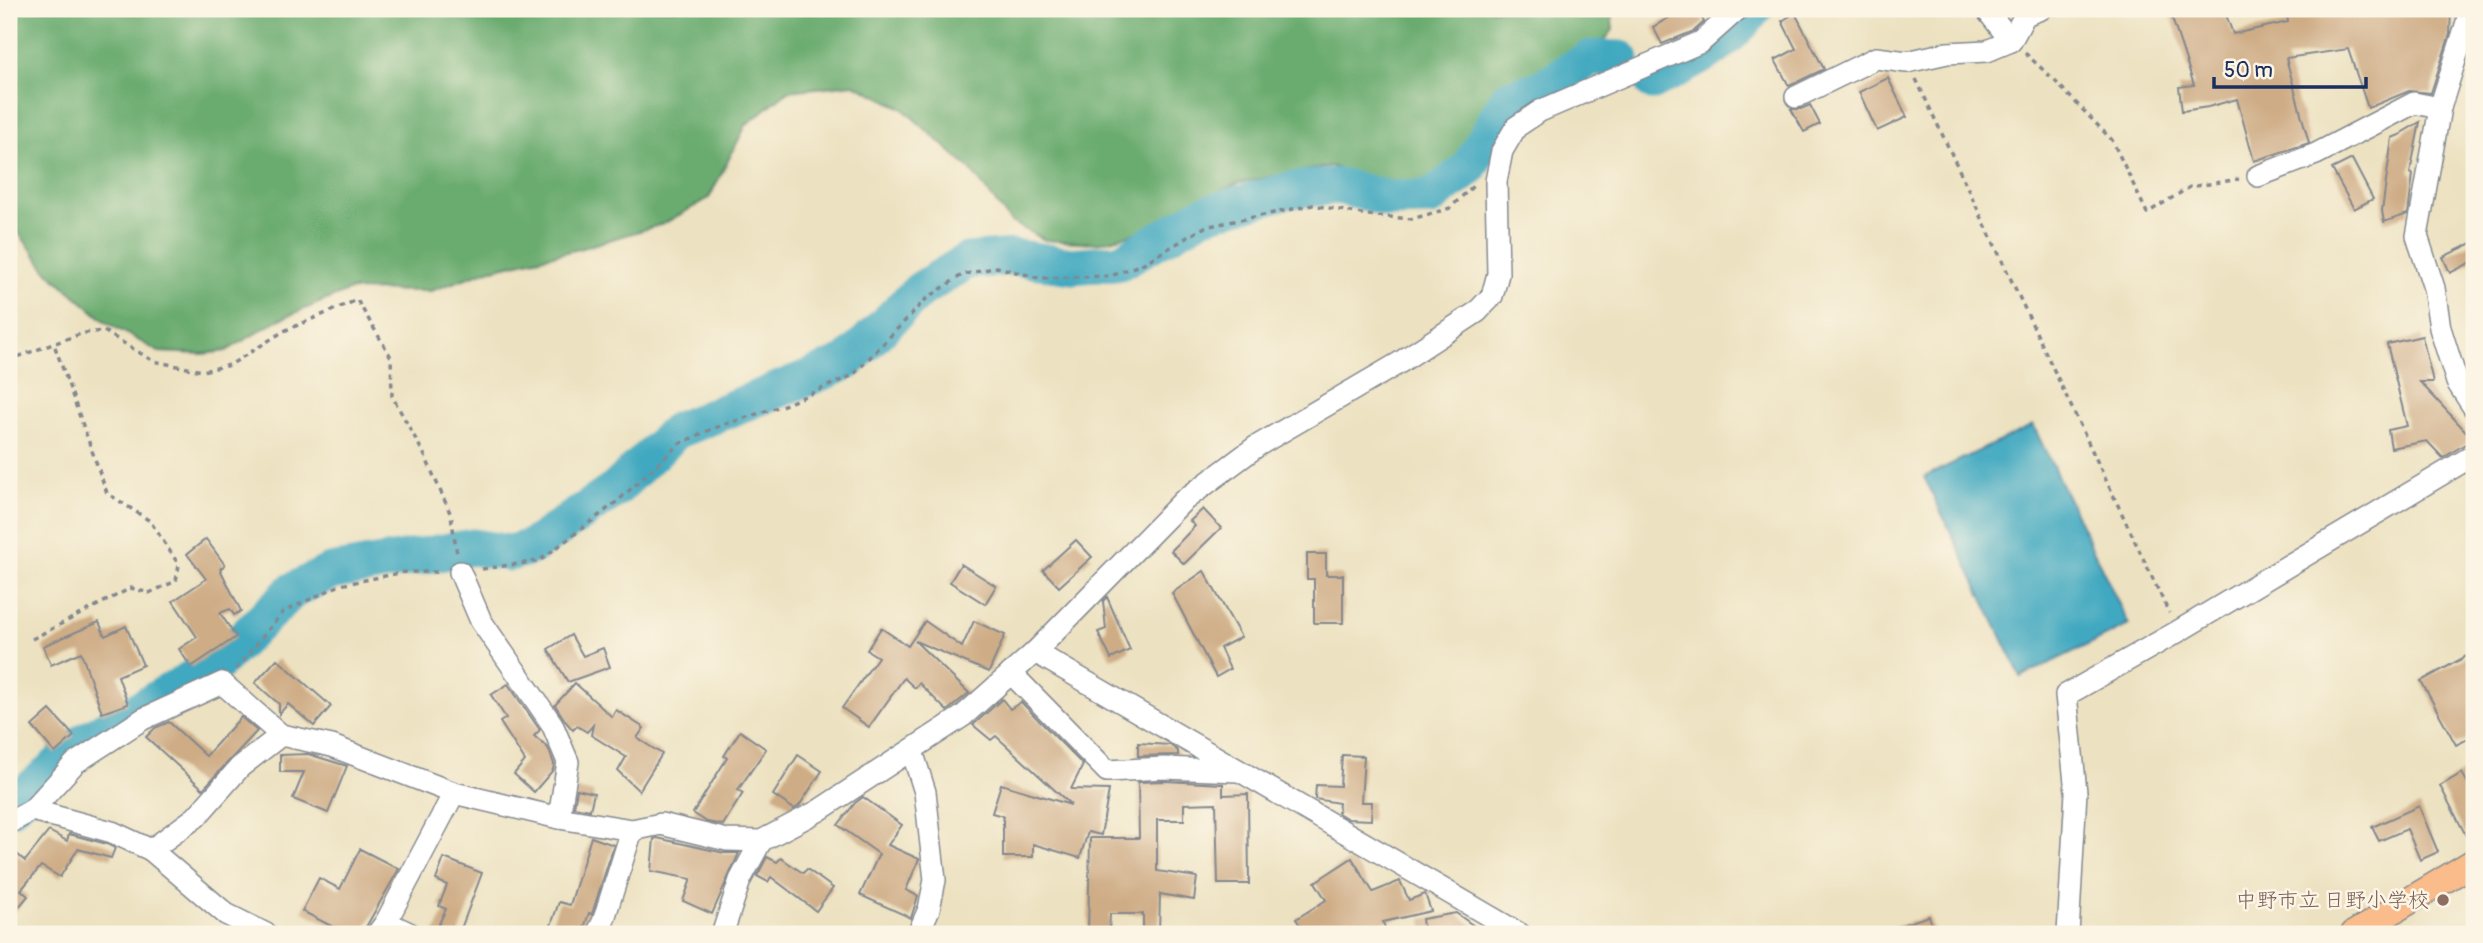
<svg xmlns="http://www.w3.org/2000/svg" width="2483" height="943" viewBox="0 0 2483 943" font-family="Pangolin,'Klee One',sans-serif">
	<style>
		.forest { fill: #6bac6f; stroke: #436e66; stroke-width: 2 }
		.water { fill: #3fa8c0; stroke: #2d6c8f; stroke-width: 2 }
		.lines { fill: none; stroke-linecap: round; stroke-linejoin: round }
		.river { stroke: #3fa8c0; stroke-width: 37 }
		.building { fill: #ceac85 }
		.minor-casing { stroke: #84888f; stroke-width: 24 }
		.major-casing { stroke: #84888f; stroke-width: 29 }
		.path { stroke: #84888f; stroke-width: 3.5; stroke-dasharray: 5 5; stroke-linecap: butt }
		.minor { stroke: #fff; stroke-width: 21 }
		.major { stroke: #f9bc8a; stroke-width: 26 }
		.education-dot { fill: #8d6e63; stroke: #fcf5e5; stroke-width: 2.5 }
		.labels { text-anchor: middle; stroke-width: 5; stroke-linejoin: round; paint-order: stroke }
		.education-label { font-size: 21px; fill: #785e54; stroke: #fcf5e5; text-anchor: end }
	</style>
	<rect width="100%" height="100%" fill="#fcf5e5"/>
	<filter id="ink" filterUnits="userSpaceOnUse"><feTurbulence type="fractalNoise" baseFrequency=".0143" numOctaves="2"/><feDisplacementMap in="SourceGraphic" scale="14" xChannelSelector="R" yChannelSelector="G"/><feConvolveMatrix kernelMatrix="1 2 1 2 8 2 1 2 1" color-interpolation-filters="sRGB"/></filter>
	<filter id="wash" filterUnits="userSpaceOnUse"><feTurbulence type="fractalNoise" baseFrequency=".00686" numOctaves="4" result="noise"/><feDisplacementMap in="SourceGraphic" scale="28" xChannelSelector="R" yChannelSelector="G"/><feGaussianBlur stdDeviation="1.57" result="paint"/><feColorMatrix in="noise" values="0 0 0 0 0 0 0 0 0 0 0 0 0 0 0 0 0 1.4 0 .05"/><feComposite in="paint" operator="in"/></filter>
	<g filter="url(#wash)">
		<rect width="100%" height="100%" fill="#ece1c0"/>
		<path class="forest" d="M 9,9 L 1611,9 L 1613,30 L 1597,49 L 1557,64 L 1534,77 L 1504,86 L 1455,161 L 1429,186 L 1392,186 L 1331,166 L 1239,183 L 1177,210 L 1136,233 L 1098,243 L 1045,240 L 1011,222 L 970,169 L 902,108 L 854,84 L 788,91 L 746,125 L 709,198 L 663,224 L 575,250 L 488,270 L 431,291 L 350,290 L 278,320 L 226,351 L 202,354 L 159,352 L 106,322 L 48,272 L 9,220 Z"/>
		<path class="water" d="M 2033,425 L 2129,625 L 2021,677 L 1924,477 Z"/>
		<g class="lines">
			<g class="river">
				<path d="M 1653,82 C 1693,61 1726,47 1754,9"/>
				<path d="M 9,808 L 85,741 L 218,663 L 292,591 L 330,572 L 473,547 L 509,553 L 531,547 L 616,489 L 676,431 L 847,362 L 920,290 L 967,261 L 1013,257 L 1072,266 L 1120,262 L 1204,214 L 1290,190 L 1339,186 L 1389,199 L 1430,198 L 1468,169 L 1508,98 L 1539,89 L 1591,58 L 1621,59"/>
			</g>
		</g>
		<g id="blocks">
			<g class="building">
				<path d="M 1684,9 L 1697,9 L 1704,22 L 1694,31 L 1662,44 L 1653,27 Z"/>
				<path d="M 2169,9 L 2224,9 L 2233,34 L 2288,22 L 2286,9 L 2451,9 L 2450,34 L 2431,93 L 2409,91 L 2368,108 L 2348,49 L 2286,58 L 2309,143 L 2254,161 L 2237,99 L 2208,107 L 2182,111 L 2179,87 L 2194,85 Z"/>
				<path d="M 1795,13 L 1824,69 L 1789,86 L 1775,60 L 1796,49 L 1782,21 Z"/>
				<path d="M 1888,78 L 1907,117 L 1877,131 L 1859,92 Z"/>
				<path d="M 1810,105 L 1820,124 L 1804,132 L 1791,109 L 1801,109 Z"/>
				<path d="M 2420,122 L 2410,173 L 2413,174 L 2408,214 L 2384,222 L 2382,211 L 2392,138 L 2402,134 L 2403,132 Z"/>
				<path d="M 2352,159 L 2373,199 L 2354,209 L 2332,169 Z"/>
				<path d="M 2474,242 L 2474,261 L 2450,273 L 2443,257 Z"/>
				<path d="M 2422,336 L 2433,382 L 2420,382 L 2473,439 L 2443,458 L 2427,441 L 2391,448 L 2388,430 L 2407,426 L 2387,344 Z"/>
				<path d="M 1203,509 L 1221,528 L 1184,564 L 1171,551 L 1195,526 L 1190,521 Z"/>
				<path d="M 206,539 L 225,565 L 220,569 L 241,611 L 234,615 L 230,609 L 220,613 L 236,637 L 191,667 L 179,649 L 197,637 L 173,601 L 206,579 L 187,554 Z"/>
				<path d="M 1076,540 L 1092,557 L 1059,587 L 1043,570 Z"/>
				<path d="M 1307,554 L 1326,554 L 1326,575 L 1343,575 L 1343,623 L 1314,623 L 1314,579 L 1307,579 Z"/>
				<path d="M 961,564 L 996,586 L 985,604 L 950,582 Z"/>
				<path d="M 1204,571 L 1241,637 L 1220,648 L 1230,669 L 1216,677 L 1172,593 Z"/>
				<path d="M 1107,597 L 1130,650 L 1111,659 L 1098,632 L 1106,629 L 1103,601 Z"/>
				<path d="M 925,621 L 962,647 L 974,621 L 1005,635 L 989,672 L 915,641 L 969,693 L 947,711 L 919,683 L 915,688 L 904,678 L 869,727 L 842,708 L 878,657 L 867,650 L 881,628 L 908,646 Z"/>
				<path d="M 99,622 L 105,636 L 126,626 L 143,665 L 118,676 L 128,704 L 102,713 L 81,652 L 51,665 L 43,646 Z"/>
				<path d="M 571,635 L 583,656 L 603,648 L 610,667 L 568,682 L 548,649 Z"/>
				<path d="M 2474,652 L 2474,736 L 2456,745 L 2421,681 Z"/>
				<path d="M 277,659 L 331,706 L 314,726 L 288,704 L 279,714 L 279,704 L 255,683 Z"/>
				<path d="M 575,683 L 612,717 L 616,710 L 644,728 L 637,738 L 662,754 L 639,791 L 618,771 L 626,757 L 591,735 L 593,725 L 587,732 L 577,726 L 573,730 L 566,722 L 555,705 Z"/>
				<path d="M 508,684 L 540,730 L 534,736 L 548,748 L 554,764 L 553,770 L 534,792 L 514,774 L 525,761 L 500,722 L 506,718 L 491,695 Z"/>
				<path d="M 1002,699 L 1010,709 L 1021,702 L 1083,765 L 1071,789 L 1109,790 L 1101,835 L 1088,832 L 1080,858 L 1033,844 L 1033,857 L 1003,857 L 1003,816 L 992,813 L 1001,784 L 1071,805 L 996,736 L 991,740 L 973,725 Z"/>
				<path d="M 50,710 L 74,736 L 55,753 L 32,726 Z"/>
				<path d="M 241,717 L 257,731 L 203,789 L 146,737 L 155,728 L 169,722 L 206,756 Z"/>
				<path d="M 740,731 L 766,749 L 738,790 L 743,793 L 723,825 L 707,822 L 693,813 L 727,758 L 724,756 Z"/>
				<path d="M 1138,743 L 1170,745 L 1178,751 L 1178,755 L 1138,756 Z"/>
				<path d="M 308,754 L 347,766 L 328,813 L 293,799 L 304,772 L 280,772 L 280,755 Z"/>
				<path d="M 798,755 L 822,771 L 799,806 L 794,809 L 773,795 Z"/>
				<path d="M 1342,755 L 1364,756 L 1361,802 L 1372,802 L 1371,820 L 1348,819 L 1338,813 L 1339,803 L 1315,799 L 1316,785 L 1340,786 Z"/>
				<path d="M 2462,773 L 2474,794 L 2474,846 L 2472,847 L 2440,786 Z"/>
				<path d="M 1164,781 L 1223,784 L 1223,795 L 1248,794 L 1249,884 L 1218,884 L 1216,803 L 1184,804 L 1184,820 L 1157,820 L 1157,871 L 1197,877 L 1194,900 L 1160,894 L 1159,934 L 1143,934 L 1143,914 L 1110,914 L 1109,934 L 1088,934 L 1090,838 L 1139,838 L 1138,782 Z"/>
				<path d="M 577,789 L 594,793 L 590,810 L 574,807 Z"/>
				<path d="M 863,797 L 902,825 L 888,845 L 919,859 L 906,890 L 918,896 L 911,918 L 860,895 L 879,854 L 838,825 L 855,803 Z"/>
				<path d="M 2419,806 L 2438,852 L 2420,860 L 2407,829 L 2379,841 L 2372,827 Z"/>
				<path d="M 49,831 L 67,841 L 69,834 L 107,844 L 115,848 L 111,858 L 78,849 L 60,877 L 41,866 L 21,890 L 28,896 L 9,919 L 9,847 L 25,861 Z"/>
				<path d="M 591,837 L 614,845 L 592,914 L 589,913 L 582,934 L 548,934 L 559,902 L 570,905 Z"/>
				<path d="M 657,838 L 724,853 L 739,853 L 712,914 L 683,901 L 691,879 L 651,871 L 654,839 Z"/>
				<path d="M 360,849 L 399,869 L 366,927 L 364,934 L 337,934 L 339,930 L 302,911 L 319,878 L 340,889 Z"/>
				<path d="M 767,857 L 777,862 L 781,858 L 803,873 L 807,869 L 833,888 L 816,911 L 771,877 L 768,882 L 757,876 Z"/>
				<path d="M 444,858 L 482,873 L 459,934 L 434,934 L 446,909 L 439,906 L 447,885 L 436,880 Z"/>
				<path d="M 1352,858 L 1373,892 L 1400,881 L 1409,900 L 1425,894 L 1431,911 L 1383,922 L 1387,934 L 1306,934 L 1296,919 L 1326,900 L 1315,882 Z"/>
				<path d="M 1456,913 L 1485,934 L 1424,934 L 1422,919 Z"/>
				<path d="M 1929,916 L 1935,934 L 1883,934 L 1883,931 Z"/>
			</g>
		</g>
	</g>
	<g filter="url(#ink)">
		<use href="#blocks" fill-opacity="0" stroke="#84888f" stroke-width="2"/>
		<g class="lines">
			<defs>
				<g id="minor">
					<path d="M 1986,9 L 2011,41"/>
					<path d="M 2466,9 L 2468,19 L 2440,108 L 2417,236 L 2434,288 L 2440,328 L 2457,382 L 2474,408"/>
					<path d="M 1796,97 L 1876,58 L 1907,62 L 1947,53 L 1987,51 L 2011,41 L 2025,15 L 2041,9"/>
					<path d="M 2258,176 L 2316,154 L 2414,103 L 2440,108"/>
					<path d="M 460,572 L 481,621 L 552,724 L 568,762 L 559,818"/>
					<path d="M 1035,652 L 1520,934"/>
					<path d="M 1011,673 L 1107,771 L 1164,768 L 1238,771"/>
					<path d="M 912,751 L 925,792 L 935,880 L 929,909 L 918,934"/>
					<path d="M 32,810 L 75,763 L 143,719 L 222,683 L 281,735"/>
					<path d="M 9,823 L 32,810 L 112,832 L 151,850 L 196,817 L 240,767 L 281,735 L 332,746 L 454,793 L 559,818 L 632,830 L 661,824 L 727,840 L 761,841 L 818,811 L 963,716 L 1035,652 L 1183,501 L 1257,446 L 1399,363 L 1477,312 L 1492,296 L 1498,274 L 1496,181 L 1502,151 L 1516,127 L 1540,111 L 1701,42 L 1738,9"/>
					<path d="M 151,850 L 226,914 L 266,934"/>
					<path d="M 386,922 L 454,793"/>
					<path d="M 377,934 L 386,922 L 411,934"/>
					<path d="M 597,934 L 603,922 L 632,830"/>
					<path d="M 726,934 L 723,932 L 740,880 L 761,841"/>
					<path d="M 2068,934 L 2076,792 L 2066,695 L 2177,632 L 2474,455"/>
				</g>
				<path id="major" d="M 2354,934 L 2474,862"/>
			</defs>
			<use href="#minor" class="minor-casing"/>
			<use href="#major" class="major-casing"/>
			<g class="path">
				<path d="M 2025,53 L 2053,79 L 2112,140 L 2147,213 L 2190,187 L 2239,179"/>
				<path d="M 1916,79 L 2169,613"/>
				<path d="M 9,360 L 83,333 L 104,331 L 153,361 L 202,371 L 230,365 L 284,331 L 357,300 L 391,357 L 392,396 L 425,456 L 451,515 L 457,554"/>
				<path d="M 482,569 L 539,561 L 619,500 L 679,444 L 714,428 L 787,404 L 853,375 L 926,299 L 962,275 L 997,267 L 1039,278 L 1111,276 L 1142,264 L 1205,227 L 1313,205 L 1367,215 L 1412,219 L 1450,208 L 1475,184"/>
				<path d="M 32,639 L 131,588 L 149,593 L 176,581 L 179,565 L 150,521 L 107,493 L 54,344"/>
				<path d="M 236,669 L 283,612 L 340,585 L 405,572 L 439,572"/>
			</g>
			<use href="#minor" class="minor"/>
			<use href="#major" class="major"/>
		</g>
	</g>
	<circle class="education-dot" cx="2443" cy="900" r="7"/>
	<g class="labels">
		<g class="education-label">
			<text x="2429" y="907">中野市立 日野小学校</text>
		</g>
	</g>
	<rect width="2483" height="943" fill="none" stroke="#fcf5e5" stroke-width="35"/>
	<path d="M2214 77v10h152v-10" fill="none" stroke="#1b2f5e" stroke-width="3.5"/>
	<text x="2224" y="77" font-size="21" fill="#1b2f5e" stroke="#fcf5e5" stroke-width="5" paint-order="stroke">50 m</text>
</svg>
